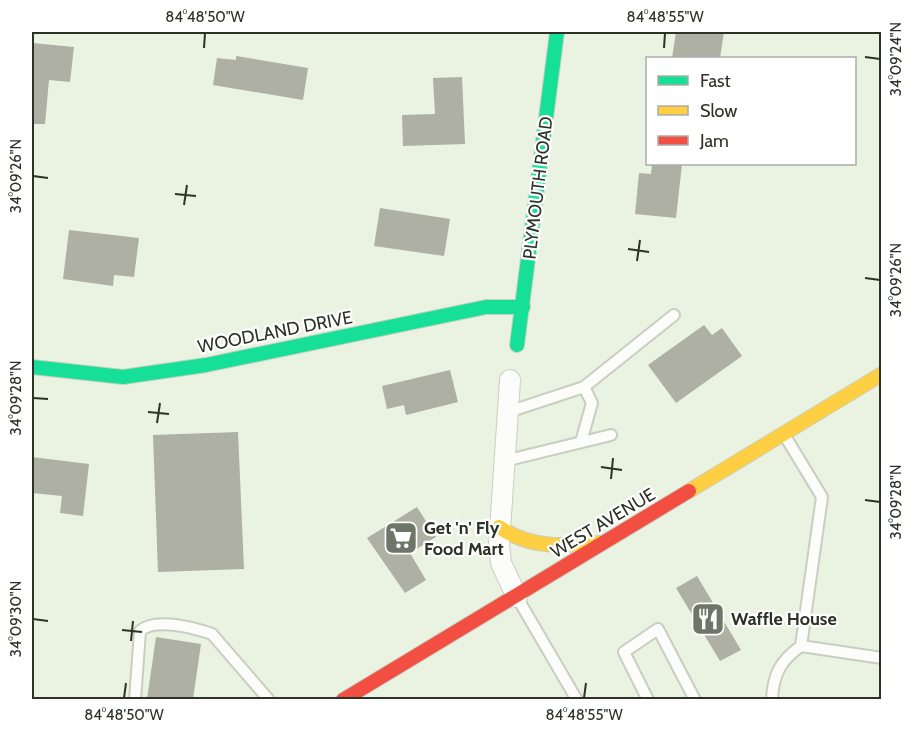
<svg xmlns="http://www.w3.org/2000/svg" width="913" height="731" viewBox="0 0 913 731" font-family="Cabin,sans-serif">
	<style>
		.building { fill: #adb0a2 }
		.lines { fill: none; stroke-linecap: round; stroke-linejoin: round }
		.lane-casing { stroke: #c8cfc1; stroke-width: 14 }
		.street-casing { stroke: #c8cfc1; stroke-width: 22 }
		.fast-casing { stroke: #c8cfc1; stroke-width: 16 }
		.slow-casing { stroke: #c8cfc1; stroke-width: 16 }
		.jam-casing { stroke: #c8cfc1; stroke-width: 16 }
		.lane { stroke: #fcfdfb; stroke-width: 10 }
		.street { stroke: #fcfdfb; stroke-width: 20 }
		.fast { stroke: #16e098; stroke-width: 14 }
		.slow { stroke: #ffcf43; stroke-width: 14 }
		.jam { stroke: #f24e42; stroke-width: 14 }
		.ticks { fill: none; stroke: #2c3226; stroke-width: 2 }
		.labels { text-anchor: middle; stroke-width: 4.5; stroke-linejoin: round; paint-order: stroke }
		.street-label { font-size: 18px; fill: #2c3226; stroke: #fff }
		.poi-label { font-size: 18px; font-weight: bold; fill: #2c3226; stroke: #fff; text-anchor: start }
		.neatline { fill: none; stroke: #2c3226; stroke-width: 2 }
		.ticks-label { font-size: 15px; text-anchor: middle; fill: #2c3226 }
	</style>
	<rect width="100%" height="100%" fill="#eaf3e2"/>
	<g class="building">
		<path d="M 676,32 L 724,32 L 720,58 L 672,58 Z"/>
		<path d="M 32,43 L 74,47 L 70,82 L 49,80 L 45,124 L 32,124 Z"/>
		<path d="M 236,56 L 308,68 L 303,100 L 213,85 L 217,58 L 236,60 Z"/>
		<path d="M 462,77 L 465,144 L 403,146 L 402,115 L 435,114 L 433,78 Z"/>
		<path d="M 652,164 L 682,164 L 676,218 L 635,214 L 639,173 L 651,174 Z"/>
		<path d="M 380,208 L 450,219 L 444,256 L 374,246 Z"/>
		<path d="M 69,230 L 139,238 L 134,277 L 114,275 L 113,286 L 63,279 Z"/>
		<path d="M 704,325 L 712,335 L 722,328 L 742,356 L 676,403 L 648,365 Z"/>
		<path d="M 450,370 L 458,402 L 406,415 L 404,405 L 387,409 L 382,386 Z"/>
		<path d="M 238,432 L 244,569 L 158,572 L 153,435 Z"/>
		<path d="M 32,457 L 89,464 L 83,516 L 60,513 L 62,496 L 32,493 Z"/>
		<path d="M 417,507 L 436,537 L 410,553 L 426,580 L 405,593 L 367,538 Z"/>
		<path d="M 697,576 L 741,650 L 720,661 L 676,588 Z"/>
		<path d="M 156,637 L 201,644 L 193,699 L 147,699 Z"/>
	</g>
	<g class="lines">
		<defs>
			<g id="lane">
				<path d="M 508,412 L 584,387 L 674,315"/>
				<path d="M 581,442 L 592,403 L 584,387"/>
				<path d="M 504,461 L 611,435"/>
				<path d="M 518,599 L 577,700"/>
				<path d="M 801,646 L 882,658"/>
				<path d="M 135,700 L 140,631 C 155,617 195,628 212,634 L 269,700"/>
				<path d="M 648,700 L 624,652 L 658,629 L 695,700"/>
				<path d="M 772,700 C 773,674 781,660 801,646 L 822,497 L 785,436"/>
			</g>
			<path id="street" d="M 510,380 L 499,545 L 501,563 L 517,597"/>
			<g id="fast">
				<path d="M 517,345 L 557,32"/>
				<path d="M 32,367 L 123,377 L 206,365 L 486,307 L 523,307"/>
			</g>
			<g id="slow">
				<path d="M 689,491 L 882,374"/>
				<path d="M 499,527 C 530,549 565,546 601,543"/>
			</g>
			<path id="jam" d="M 343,700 L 689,491"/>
		</defs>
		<use href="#lane" class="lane-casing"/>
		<use href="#street" class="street-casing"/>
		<use href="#fast" class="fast-casing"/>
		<use href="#slow" class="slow-casing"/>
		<use href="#jam" class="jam-casing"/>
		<use href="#lane" class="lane"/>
		<use href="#street" class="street"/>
		<use href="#fast" class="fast"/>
		<use href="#slow" class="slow"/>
		<use href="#jam" class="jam"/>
	</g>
	<path class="ticks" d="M 204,48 L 205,33M 664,48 L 665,33M 865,57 L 880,59M 33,176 L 48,178M 175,194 L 196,196M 184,205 L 187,185M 628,249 L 649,252M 637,261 L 640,240M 865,278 L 880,280M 33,398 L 48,399M 148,412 L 169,414M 157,423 L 160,403M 601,467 L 622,470M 611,479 L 613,458M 865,500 L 880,502M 33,619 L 48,621M 122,630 L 142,632M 131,641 L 133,621M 124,698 L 126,683M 584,698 L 586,683"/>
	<defs>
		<symbol id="supermarket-square" viewBox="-11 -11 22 22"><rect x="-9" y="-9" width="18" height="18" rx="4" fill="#6e7668" stroke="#fff"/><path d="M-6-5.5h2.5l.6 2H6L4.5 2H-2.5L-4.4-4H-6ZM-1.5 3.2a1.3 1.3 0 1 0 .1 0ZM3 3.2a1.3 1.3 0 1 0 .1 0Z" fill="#fff"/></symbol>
		<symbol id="restaurant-square" viewBox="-11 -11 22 22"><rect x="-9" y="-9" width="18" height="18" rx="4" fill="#6e7668" stroke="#fff"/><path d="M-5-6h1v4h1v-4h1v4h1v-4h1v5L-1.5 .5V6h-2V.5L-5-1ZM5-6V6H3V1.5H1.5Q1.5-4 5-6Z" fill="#fff"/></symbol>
	</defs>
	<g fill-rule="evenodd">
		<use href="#supermarket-square" x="382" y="519" width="38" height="38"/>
		<use href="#restaurant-square" x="689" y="600" width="38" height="38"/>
	</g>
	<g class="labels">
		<g class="street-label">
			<text transform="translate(538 188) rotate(-83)" y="6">PLYMOUTH ROAD</text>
			<text transform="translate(275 332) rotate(-11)" y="6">WOODLAND DRIVE</text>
			<text transform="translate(603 523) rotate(-31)" y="6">WEST AVENUE</text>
		</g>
		<g class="poi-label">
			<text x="424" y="534">Get 'n' Fly<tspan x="424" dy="21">Food Mart</tspan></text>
			<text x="731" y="625">Waffle House</text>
		</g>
	</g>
	<rect width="913" height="731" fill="none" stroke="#ffffff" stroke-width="66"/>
	<rect x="646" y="57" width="210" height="108" fill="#ffffff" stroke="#abada8" stroke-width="1.5"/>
	<rect x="658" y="76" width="30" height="9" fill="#16e098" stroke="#abada8" stroke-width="1.5"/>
	<text x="700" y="87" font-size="18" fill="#2c3226">Fast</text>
	<rect x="658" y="106" width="30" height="9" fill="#ffcf43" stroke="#abada8" stroke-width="1.5"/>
	<text x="700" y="117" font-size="18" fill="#2c3226">Slow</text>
	<rect x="658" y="136" width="30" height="9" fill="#f24e42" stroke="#abada8" stroke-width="1.5"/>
	<text x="700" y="147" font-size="18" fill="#2c3226">Jam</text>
	<rect x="33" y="33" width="847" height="665" class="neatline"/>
	<g class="ticks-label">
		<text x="205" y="22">84°48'50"W</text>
		<text x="665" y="22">84°48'55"W</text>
		<text transform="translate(896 59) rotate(-90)" y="5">34°09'24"N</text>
		<text transform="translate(16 176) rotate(-90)" y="5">34°09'26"N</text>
		<text transform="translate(896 280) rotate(-90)" y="5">34°09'26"N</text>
		<text transform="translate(16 398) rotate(-90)" y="5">34°09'28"N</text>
		<text transform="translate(896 502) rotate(-90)" y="5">34°09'28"N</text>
		<text transform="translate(16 619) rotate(-90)" y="5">34°09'30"N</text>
		<text x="124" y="720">84°48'50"W</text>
		<text x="584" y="720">84°48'55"W</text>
	</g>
</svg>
